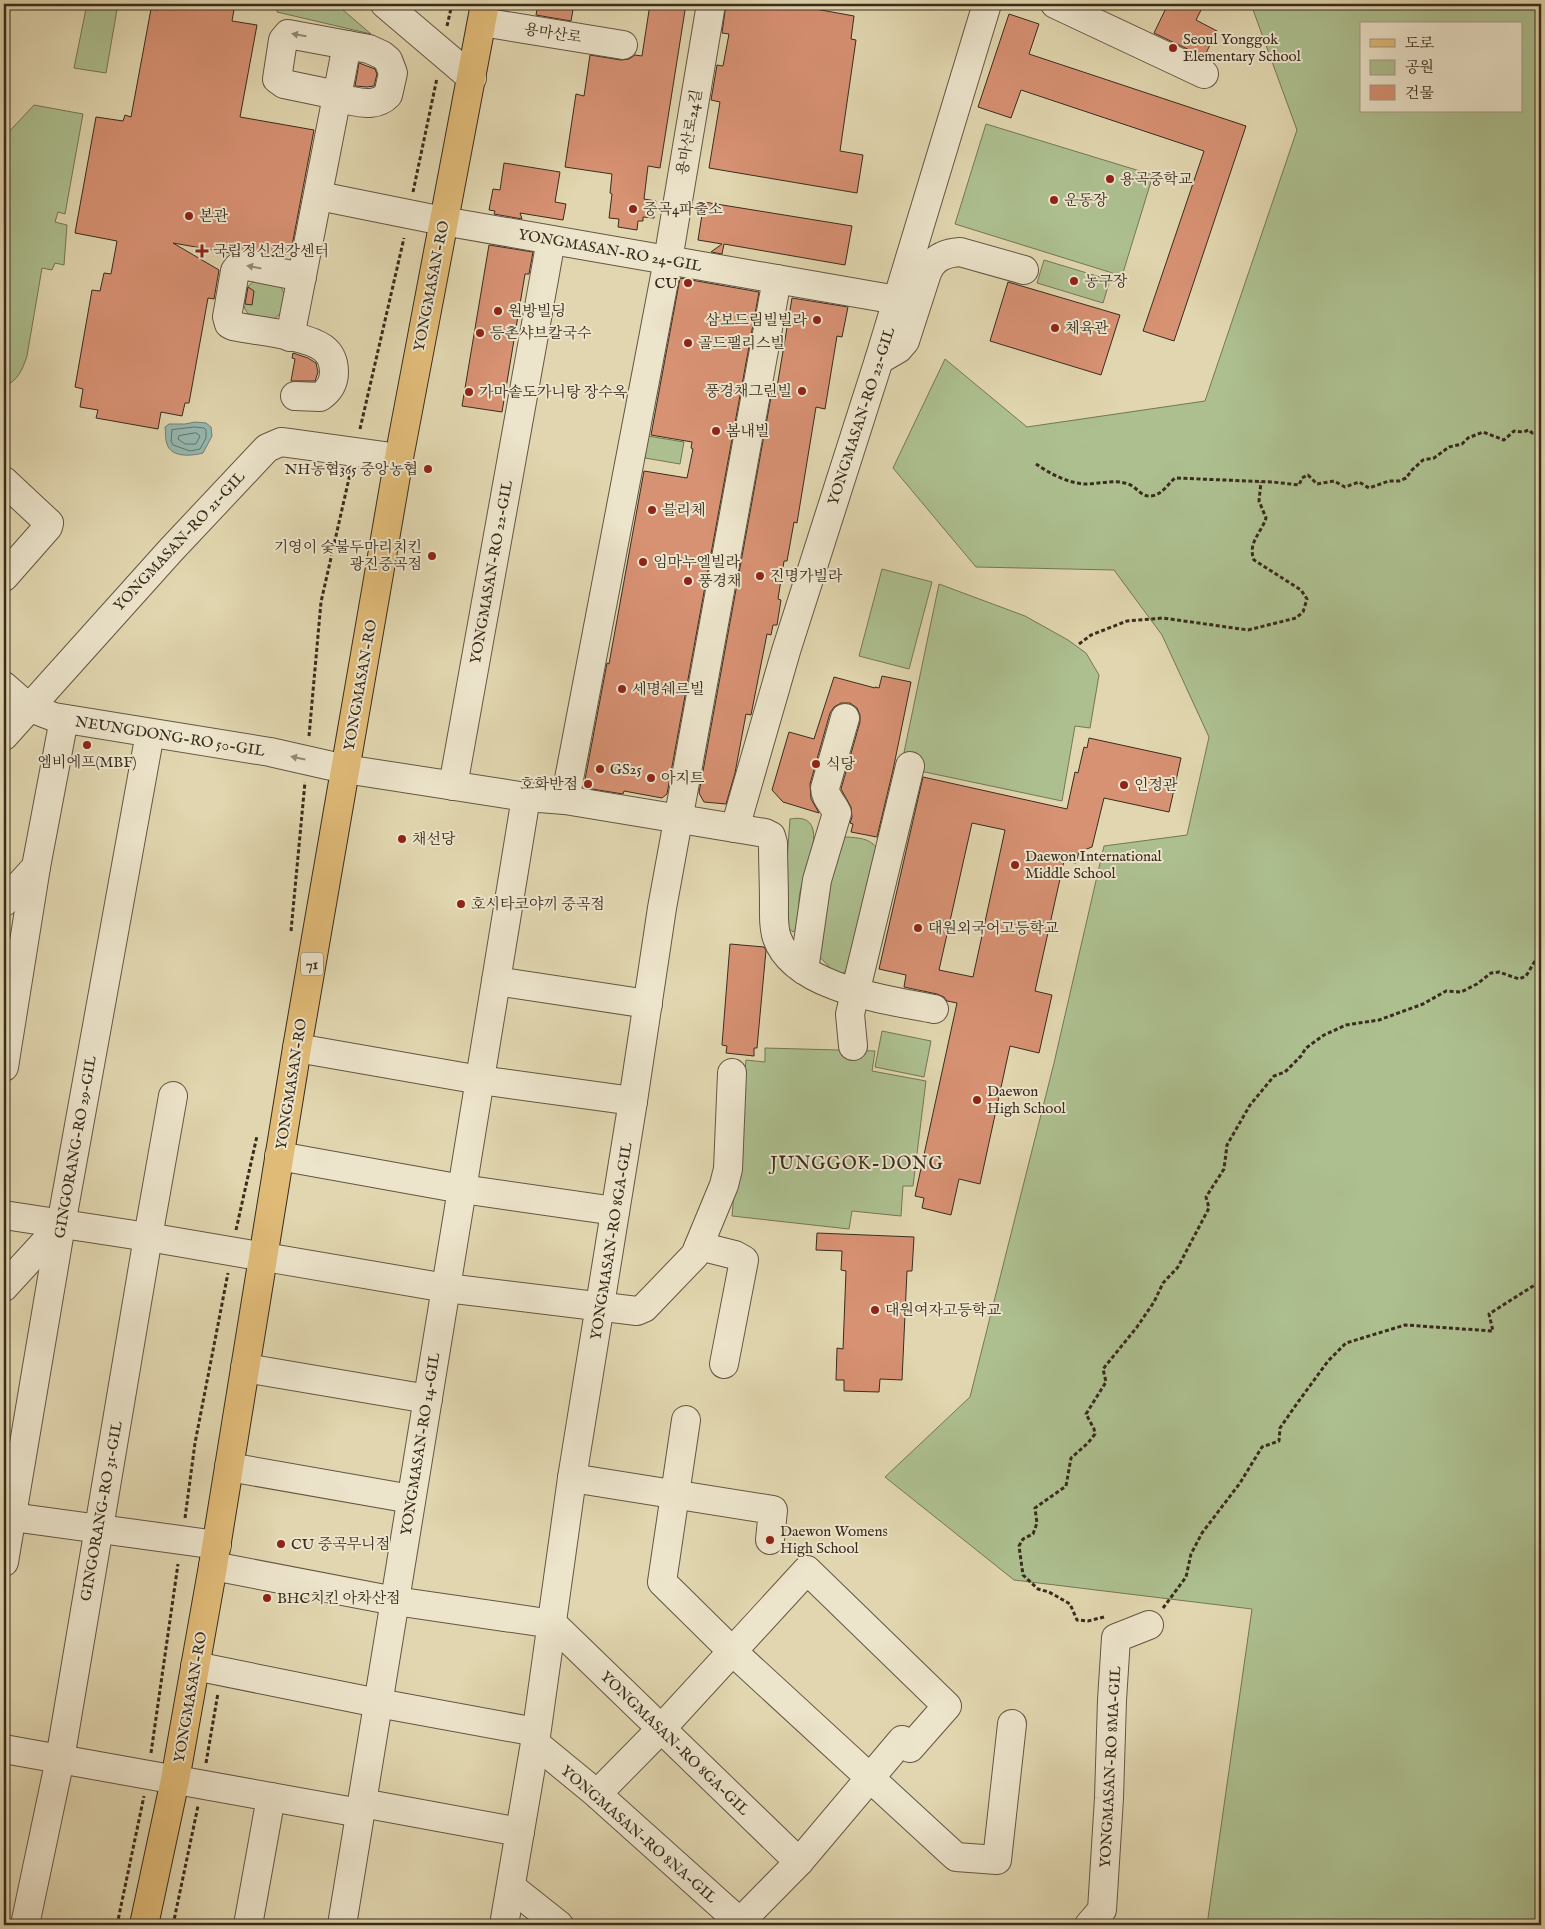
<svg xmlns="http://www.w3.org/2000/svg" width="1545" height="1929" viewBox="0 0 1545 1929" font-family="'IM FELL English','Noto Serif KR',serif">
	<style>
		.green { fill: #adbf8f; stroke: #747656; fill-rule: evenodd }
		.water { fill: #95b8b0; stroke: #718076 }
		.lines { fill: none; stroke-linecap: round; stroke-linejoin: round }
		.shore { stroke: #687267; stroke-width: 1 }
		.building { fill: #d79173; stroke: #3a2c1e; fill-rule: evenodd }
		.minor-casing { stroke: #645642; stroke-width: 30 }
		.major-casing { stroke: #3a2c1e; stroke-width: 30 }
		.path { stroke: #3a2c1e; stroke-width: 3; stroke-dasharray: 4 2.5; stroke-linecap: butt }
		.minor { stroke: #ece4cb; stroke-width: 28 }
		.major { stroke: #e0bb78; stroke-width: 28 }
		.oneway { fill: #938874 }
		.poi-dot { fill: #8f2418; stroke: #ece4cb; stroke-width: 2 }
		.labels { text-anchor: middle; stroke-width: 4; stroke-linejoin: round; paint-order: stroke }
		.shield { fill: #ece4cb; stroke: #6f6352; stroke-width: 1 }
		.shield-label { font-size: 14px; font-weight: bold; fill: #3a2c1e }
		.street-label { font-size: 15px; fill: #3a2c1e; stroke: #ece4cb }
		.poi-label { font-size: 15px; fill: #3a2c1e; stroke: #ece4cb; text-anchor: start }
		.quarter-label { font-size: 18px; letter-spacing: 1px; fill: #3a2c1e; stroke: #ece4cb }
	</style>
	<rect width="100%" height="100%" fill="#e1d6af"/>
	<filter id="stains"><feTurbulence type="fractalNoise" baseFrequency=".004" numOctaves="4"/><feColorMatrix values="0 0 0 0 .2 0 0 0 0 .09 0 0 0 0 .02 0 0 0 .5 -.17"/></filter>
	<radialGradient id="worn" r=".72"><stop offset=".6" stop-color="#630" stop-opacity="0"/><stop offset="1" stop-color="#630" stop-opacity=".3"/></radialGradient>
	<g class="green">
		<path d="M 87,4 L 118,4 L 106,73 L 74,68 Z"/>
		<path d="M 278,4 L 336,4 L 371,34 L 277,12 Z"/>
		<path d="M 1254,4 L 1541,4 L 1541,1925 L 1207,1925 L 1252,1609 L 1014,1580 L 885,1477 L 970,1397 L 1054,1063 L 1104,846 L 1187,835 L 1209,737 L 1162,635 L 1114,570 L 976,567 L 893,468 L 945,359 L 1027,427 L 1205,401 L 1297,130 L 1252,7 ZM 1361,24 L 1521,24 L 1521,111 L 1361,111 Z"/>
		<path d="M 34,105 L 83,114 L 65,214 L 58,212 L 55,222 L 67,225 L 64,265 L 55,263 L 52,270 L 42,268 L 27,356 C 22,371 18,380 4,387 L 4,137 Z"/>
		<path d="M 986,124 L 1153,175 L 1122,276 L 955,224 Z"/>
		<path d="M 1044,260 L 1110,280 L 1103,303 L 1037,283 Z"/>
		<circle cx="264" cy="300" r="21"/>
		<path d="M 648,436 L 684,442 L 680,464 L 645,458 Z"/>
		<path d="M 882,569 L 932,582 L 909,669 L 859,656 Z"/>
		<path d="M 939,584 L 1025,616 L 1068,640 L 1086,653 L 1099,675 L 1090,728 L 1075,726 L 1062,801 L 901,767 Z"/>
		<path d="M 790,819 C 834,811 804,872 800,892 C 797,903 803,926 793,932 L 787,927 L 781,900 L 787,860 Z"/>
		<path d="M 847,837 C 859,838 869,838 877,848 L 850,968 L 840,975 L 836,974 L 817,954 L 838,839 Z"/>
		<path d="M 882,1031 L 931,1041 L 924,1077 L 875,1067 Z"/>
		<path d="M 765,1048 L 875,1051 L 872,1071 L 926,1081 L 913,1186 L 903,1186 L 901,1216 L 852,1211 L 849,1229 L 732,1216 L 746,1060 L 765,1062 Z"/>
	</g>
	<path class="water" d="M 195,422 L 206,423 L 211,427 L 212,436 L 203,453 C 192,456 171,458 167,444 C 165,439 166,433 165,427 L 169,424 L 185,424 Z"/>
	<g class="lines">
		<g class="shore">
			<path d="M 195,427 L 204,428 L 206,430 L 206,438 L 200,449 L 190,451 L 173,445 L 171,441 L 172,430 Z"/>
			<path d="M 196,433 L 200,436 L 196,444 L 185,444 L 178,439 L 179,436 Z"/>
		</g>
	</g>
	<g class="building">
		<path d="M 159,4 L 235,4 L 232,21 L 257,25 L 240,117 L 314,130 L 291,251 L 286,250 L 285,258 L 250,251 L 230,253 L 173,243 L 219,270 L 214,299 L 208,298 L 189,403 L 185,403 L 182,416 L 161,412 L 158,429 L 96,418 L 98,410 L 80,407 L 83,389 L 75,387 L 92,290 L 100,291 L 104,273 L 111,274 L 117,241 L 75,233 L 96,117 L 123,121 L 125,115 L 131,117 L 151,9 L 158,10 Z"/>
		<path d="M 538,4 L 574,4 L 571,21 L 536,15 Z"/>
		<path d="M 650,4 L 686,4 L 660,168 L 648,166 L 644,199 L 656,201 L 654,218 L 643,217 L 643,221 L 638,221 L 637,230 L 618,227 L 619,219 L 609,218 L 612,194 L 610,193 L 612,174 L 565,167 L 576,94 L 584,96 L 590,55 L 621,60 L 629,59 L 635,55 L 642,56 Z"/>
		<path d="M 726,4 L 765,4 L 787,7 L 788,4 L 854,16 L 851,39 L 856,40 L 840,151 L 863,155 L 857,193 L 709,168 L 720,102 L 711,100 L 717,65 L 723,66 L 729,34 L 722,33 Z"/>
		<path d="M 1168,4 L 1204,4 L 1196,20 L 1217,31 L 1204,57 L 1154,33 Z"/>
		<path d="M 1009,14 L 1039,24 L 1029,54 L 1246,126 L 1174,341 L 1143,331 L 1204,151 L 1021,90 L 1011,118 L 978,107 Z"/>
		<path d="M 359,63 L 375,69 L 377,74 L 374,86 L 367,87 L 355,86 Z"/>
		<path d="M 504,163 L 560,172 L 555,202 L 566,204 L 563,220 L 520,213 L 522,219 L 494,214 L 495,211 L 489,210 L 493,189 L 500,190 Z"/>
		<path d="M 704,202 L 852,226 L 845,265 L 724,244 L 722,254 L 711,252 L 722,244 L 698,240 Z"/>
		<path d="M 489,245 L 533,252 L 529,274 L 525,274 L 502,412 L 462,406 Z"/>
		<path d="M 680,278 L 759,292 L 667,794 L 662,798 L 624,791 L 623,794 L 586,788 L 584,785 L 607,663 L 609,664 L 644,471 L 687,478 L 693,449 L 691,448 L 692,442 L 651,435 Z"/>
		<path d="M 1008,282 L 1120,315 L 1101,375 L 990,341 Z"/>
		<path d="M 248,287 L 254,291 L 252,305 L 245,304 Z"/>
		<path d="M 792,298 L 848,307 L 842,337 L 837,336 L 825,409 L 816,407 L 797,523 L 794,522 L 787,561 L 784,561 L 778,599 L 781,600 L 777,625 L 773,625 L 771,635 L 767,634 L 751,715 L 746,714 L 735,773 L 726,804 L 704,802 L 699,793 L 773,386 L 777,387 Z"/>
		<path d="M 293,353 L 308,358 L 316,363 L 318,372 L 315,381 L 291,381 L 295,359 L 292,358 Z"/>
		<path d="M 882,676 L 911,682 L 893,770 L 877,837 L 851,832 L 853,824 L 850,823 L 852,817 L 851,807 L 841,789 L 860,722 L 860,715 L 857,708 L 850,703 L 841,703 L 834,707 L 830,713 L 810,784 L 811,799 L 819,813 L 783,802 L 772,790 L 789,732 L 814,739 L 834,677 L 875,688 L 875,687 L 879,688 Z"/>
		<path d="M 1089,738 L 1181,758 L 1169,812 L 1104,798 L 1092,847 L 1079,852 L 1076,863 L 1064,861 L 1035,991 L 1052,995 L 1039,1053 L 1010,1046 L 980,1184 L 959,1179 L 951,1215 L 922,1208 L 924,1198 L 915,1196 L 957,1003 L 947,1001 L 944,997 L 937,994 L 904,987 L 906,975 L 879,969 L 923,777 L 1067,809 L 1075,772 L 1078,773 L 1084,747 L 1087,748 ZM 972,823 L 1005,830 L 973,977 L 939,970 Z"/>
		<path d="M 730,944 L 764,947 L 766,950 L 757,1048 L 754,1048 L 754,1056 L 726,1053 L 727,1046 L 722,1045 Z"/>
		<path d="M 817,1233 L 914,1237 L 912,1271 L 907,1271 L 902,1380 L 880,1379 L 879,1392 L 844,1391 L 844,1380 L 836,1380 L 837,1348 L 843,1349 L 846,1271 L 841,1270 L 842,1251 L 816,1250 Z"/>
	</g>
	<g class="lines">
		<defs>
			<g id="minor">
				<path d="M 385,4 L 472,78"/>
				<path d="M 1055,4 L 1204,74"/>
				<path d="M 482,22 L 623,45"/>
				<path d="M 337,95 L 284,84 L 277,79 L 283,40 L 288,34 L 369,49 L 382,55 L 388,60 L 393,73 L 388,95 C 378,105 365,104 352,101"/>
				<path d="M 319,196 L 443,221 L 897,300"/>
				<path d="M 290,337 L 347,45"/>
				<path d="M 879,360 L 898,349 L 905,341 L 927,273 C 933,258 945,253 960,252 L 1024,270"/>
				<path d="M 295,396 L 320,397 C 329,391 334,383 334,372 C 334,363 331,354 323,348 C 305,335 257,331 233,326 L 229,324 L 227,317 L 235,271 L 238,267 L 247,266 L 302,277"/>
				<path d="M 4,481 L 49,523 L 48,527 L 4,577"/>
				<path d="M 4,686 L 28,707 L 54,717 L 270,752 L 345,769 L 526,797 L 565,800 L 765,833 L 771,836 L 773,843 C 773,863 774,884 774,904 C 774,915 773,927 777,938 C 795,989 889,1000 934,1009"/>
				<path d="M 4,736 L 171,550 L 267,448 L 281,442 L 289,443 L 399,458"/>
				<path d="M 453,786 L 551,240"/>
				<path d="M 565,800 L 668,260 L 711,4"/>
				<path d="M 735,828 L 786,651 L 879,360 L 987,4"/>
				<path d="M 4,902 L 36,867"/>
				<path d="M 804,970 L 817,880 L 837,813 C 833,803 825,798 825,788 L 845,718"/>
				<path d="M 496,981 L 648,1004"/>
				<path d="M 853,1046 L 850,1014 L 910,766"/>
				<path d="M 297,1048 L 480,1080 L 633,1101"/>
				<path d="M 4,1067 L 36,867 L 64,719"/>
				<path d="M 279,1156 L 462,1189 L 615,1211"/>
				<path d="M 4,1215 L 148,1237 L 446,1288 L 637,1311 L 644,1308 L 695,1255 L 724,1185 L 728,1169 L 732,1073"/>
				<path d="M 699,1246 L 735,1255 L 744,1260 L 724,1364"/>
				<path d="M 4,1287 L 61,1225"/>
				<path d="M 245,1368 L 428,1399"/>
				<path d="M 686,1420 L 662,1582 L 732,1651 L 956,1857 L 997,1860 L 1012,1724"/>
				<path d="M 229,1467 L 411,1499"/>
				<path d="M 572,1478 L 773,1510 L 770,1540"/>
				<path d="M 12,1517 L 217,1545"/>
				<path d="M 4,1562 L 61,1225 L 150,733"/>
				<path d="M 213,1566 L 395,1601 L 553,1624 L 799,1862"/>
				<path d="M 195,1666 L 378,1703 L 536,1732"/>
				<path d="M 535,1743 L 597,1794 L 743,1925"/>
				<path d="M 4,1749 L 360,1813"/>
				<path d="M 597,1794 L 660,1730 L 807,1570 L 947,1706 L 910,1748 L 902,1740 L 799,1862 L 740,1922"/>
				<path d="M 362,1803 L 520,1832"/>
				<path d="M 511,1887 L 559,1925"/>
				<path d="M 25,1925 L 60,1759 L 148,1237 L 173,1096"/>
				<path d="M 248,1925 L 271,1797"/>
				<path d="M 342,1925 L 526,797"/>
				<path d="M 504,1925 L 535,1743 L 572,1478 L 633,1101 L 662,908 L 777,279"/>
				<path d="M 1089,1925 L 1102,1910 L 1109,1798 L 1112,1700 L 1116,1638 L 1149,1625"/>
			</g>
			<path id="major" d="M 144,1925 L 175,1780 L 213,1566 L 297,1048 L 399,458 L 485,4"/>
		</defs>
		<use href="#minor" class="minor-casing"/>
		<use href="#major" class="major-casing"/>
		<g class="path">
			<path d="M 447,26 L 452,4"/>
			<path d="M 413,192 L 437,78"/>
			<path d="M 360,429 L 404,238"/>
			<path d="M 1036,464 C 1049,473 1069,484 1086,484 C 1099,484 1115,479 1128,484 C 1137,487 1141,497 1151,496 C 1162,495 1167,485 1175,478 L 1273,482 L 1299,485 L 1302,478 L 1308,475 L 1317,484 L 1334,481 L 1345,487 L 1359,482 L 1369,488 L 1389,481 L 1399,481 L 1406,478 L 1412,470 L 1423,460 L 1434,458 L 1449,447 L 1462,444 L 1468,438 L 1483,432 L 1504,440 L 1514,431 L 1523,432 L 1529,430 L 1532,433 L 1541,432"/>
			<path d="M 1079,644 L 1091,635 L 1127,621 L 1163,618 L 1248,630 L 1296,618 L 1303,612 L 1307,599 L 1301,590 L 1254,560 C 1247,543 1262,532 1266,518 L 1259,501 L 1261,482"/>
			<path d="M 309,736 L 321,602 L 350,474"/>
			<path d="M 291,931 L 305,782"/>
			<path d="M 236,1230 L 257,1136"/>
			<path d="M 185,1518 L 195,1443 L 228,1273"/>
			<path d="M 1163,1608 L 1186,1577 L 1191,1554 L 1202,1533 L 1240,1483 L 1262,1447 L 1279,1441 L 1280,1428 L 1298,1402 L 1328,1361 L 1346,1343 L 1405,1325 L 1493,1331 L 1489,1314 L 1541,1281"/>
			<path d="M 1104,1617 L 1088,1621 L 1077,1620 L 1070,1604 L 1049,1592 L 1038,1589 L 1023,1575 L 1019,1546 L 1023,1539 L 1033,1534 L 1037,1523 L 1035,1508 L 1066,1486 L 1071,1458 L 1088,1443 L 1095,1434 L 1094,1429 L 1086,1414 L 1106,1382 L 1103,1369 L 1137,1327 L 1154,1302 L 1163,1283 L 1178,1267 L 1209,1208 L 1206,1197 L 1224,1169 L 1227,1145 L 1250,1105 L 1274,1076 L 1285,1072 L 1301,1056 L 1306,1048 L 1324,1035 L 1346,1025 L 1379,1020 L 1423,1004 L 1446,991 L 1461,992 L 1477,984 L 1491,973 L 1499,972 L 1519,979 L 1526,976 L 1541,951"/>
			<path d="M 151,1753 L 178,1564"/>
			<path d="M 206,1763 L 218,1693"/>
			<path d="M 117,1925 L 144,1796"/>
			<path d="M 173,1925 L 198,1806"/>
		</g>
		<use href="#minor" class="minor"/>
		<use href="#major" class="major"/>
	</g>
	<defs><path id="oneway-solid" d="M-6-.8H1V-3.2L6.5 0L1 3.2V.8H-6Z" transform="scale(1.25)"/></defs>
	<g class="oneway">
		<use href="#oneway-solid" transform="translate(299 35) rotate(-170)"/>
		<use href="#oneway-solid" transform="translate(254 267) rotate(-169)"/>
		<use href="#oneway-solid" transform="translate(298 758) rotate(-168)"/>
	</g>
	<g class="poi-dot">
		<circle cx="1173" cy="48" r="5"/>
		<circle cx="1110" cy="179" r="5"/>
		<circle cx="1054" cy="200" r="5"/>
		<circle cx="633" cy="209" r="5"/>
		<circle cx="189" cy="216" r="5"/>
		<path d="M199.5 243.5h5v5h5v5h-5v5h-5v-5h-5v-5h5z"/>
		<circle cx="1074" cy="281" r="5"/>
		<circle cx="688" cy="283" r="5"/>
		<circle cx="498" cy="311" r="5"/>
		<circle cx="817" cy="320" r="5"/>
		<circle cx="1055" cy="328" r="5"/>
		<circle cx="480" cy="333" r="5"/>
		<circle cx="688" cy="343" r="5"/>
		<circle cx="802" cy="391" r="5"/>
		<circle cx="469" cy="392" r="5"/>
		<circle cx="716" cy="431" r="5"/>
		<circle cx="428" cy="469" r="5"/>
		<circle cx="652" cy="510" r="5"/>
		<circle cx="432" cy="556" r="5"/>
		<circle cx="643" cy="562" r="5"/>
		<circle cx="760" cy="576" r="5"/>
		<circle cx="688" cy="581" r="5"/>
		<circle cx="622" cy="689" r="5"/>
		<circle cx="87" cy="745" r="5"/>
		<circle cx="816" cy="764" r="5"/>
		<circle cx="600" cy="769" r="5"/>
		<circle cx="651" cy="778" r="5"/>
		<circle cx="588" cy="784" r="5"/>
		<circle cx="1124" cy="785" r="5"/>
		<circle cx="402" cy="839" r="5"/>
		<circle cx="1015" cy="865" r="5"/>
		<circle cx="461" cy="904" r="5"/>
		<circle cx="918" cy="928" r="5"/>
		<circle cx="977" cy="1100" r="5"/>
		<circle cx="875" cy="1310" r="5"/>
		<circle cx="770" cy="1540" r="5"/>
		<circle cx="281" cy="1544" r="5"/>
		<circle cx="267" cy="1598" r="5"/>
	</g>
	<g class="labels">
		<rect class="shield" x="301" y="952.5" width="22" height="23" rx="4"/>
		<g class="shield-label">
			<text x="312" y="969">71</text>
		</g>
		<g class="street-label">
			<text transform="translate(553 33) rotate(9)" y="5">용마산로</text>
			<text transform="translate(689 132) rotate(-80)" y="5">용마산로24길</text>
			<text transform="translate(610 250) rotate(10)" y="5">YONGMASAN-RO 24-GIL</text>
			<text transform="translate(431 286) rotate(-79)" y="5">YONGMASAN-RO</text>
			<text transform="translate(861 416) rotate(-72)" y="5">YONGMASAN-RO 22-GIL</text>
			<text transform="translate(179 541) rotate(-47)" y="5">YONGMASAN-RO 21-GIL</text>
			<text transform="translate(491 572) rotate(-80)" y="5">YONGMASAN-RO 22-GIL</text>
			<text transform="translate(360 685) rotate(-80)" y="5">YONGMASAN-RO</text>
			<text transform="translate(170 736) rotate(9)" y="5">NEUNGDONG-RO 50-GIL</text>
			<text transform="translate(291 1084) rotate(-81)" y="5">YONGMASAN-RO</text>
			<text transform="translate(75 1147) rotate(-80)" y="5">GINGORANG-RO 29-GIL</text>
			<text transform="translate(611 1241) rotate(-81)" y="5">YONGMASAN-RO 8GA-GIL</text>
			<text transform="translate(420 1444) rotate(-81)" y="5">YONGMASAN-RO 14-GIL</text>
			<text transform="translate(101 1511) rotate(-80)" y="5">GINGORANG-RO 31-GIL</text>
			<text transform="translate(190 1697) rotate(-80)" y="5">YONGMASAN-RO</text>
			<text transform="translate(675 1743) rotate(44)" y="5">YONGMASAN-RO 8GA-GIL</text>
			<text transform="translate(1110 1767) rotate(-87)" y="5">YONGMASAN-RO 8MA-GIL</text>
			<text transform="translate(639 1834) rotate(41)" y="5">YONGMASAN-RO 8NA-GIL</text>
		</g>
		<g class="poi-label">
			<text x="1183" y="44">Seoul Yonggok<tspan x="1183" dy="17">Elementary School</tspan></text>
			<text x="1120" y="184">용곡중학교</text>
			<text x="1064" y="205">운동장</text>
			<text x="643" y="214">중곡4파출소</text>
			<text x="199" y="221">본관</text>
			<text x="213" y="256">국립정신건강센터</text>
			<text x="1084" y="286">농구장</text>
			<text x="678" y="288" text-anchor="end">CU</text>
			<text x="508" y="316">원방빌딩</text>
			<text x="807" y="325" text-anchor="end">삼보드림빌빌라</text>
			<text x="1065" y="333">체육관</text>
			<text x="490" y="338">등촌샤브칼국수</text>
			<text x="698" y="348">골드팰리스빌</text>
			<text x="792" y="396" text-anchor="end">풍경채그린빌</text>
			<text x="479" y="397">가마솥도가니탕 장수옥</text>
			<text x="726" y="436">봄내빌</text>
			<text x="418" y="474" text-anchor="end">NH농협365 중앙농협</text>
			<text x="662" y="515">블리체</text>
			<text x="422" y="552" text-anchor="end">기영이 숯불두마리치킨<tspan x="422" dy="17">광진중곡점</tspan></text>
			<text x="653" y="567">임마누엘빌라</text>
			<text x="770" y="581">진명가빌라</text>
			<text x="698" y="586">풍경채</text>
			<text x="632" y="694">세명쉐르빌</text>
			<text x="87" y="767" text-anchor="middle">엠비에프(MBF)</text>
			<text x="826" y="769">식당</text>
			<text x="610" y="774">GS25</text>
			<text x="661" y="783">아지트</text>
			<text x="578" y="789" text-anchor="end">호화반점</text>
			<text x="1134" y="790">인정관</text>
			<text x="412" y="844">채선당</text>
			<text x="1025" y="861">Daewon International<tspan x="1025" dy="17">Middle School</tspan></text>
			<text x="471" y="909">호시타코야끼 중곡점</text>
			<text x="928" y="933">대원외국어고등학교</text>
			<text x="987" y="1096">Daewon<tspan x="987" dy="17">High School</tspan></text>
			<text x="885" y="1315">대원여자고등학교</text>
			<text x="780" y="1536">Daewon Womens<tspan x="780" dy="17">High School</tspan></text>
			<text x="291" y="1549">CU 중곡무니점</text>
			<text x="277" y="1603">BHC치킨 아차산점</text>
		</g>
		<g class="quarter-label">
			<text x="857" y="1169">JUNGGOK-DONG</text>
		</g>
	</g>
	<rect width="1545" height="1929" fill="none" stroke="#e1d6af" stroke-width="20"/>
	<rect x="5" y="5" width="1535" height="1919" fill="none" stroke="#3a2c1e" stroke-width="2.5"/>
	<rect x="10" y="10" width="1525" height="1909" fill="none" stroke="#3a2c1e"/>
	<rect x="1360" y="22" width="162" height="90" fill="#ece4cb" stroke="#a59a86"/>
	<rect x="1370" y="39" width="25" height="8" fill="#e0bb78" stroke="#a59a86"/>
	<text x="1405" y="48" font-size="15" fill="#3a2c1e">도로</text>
	<rect x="1370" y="60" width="25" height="15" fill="#adbf8f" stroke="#a59a86"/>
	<text x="1405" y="72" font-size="15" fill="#3a2c1e">공원</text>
	<rect x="1370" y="85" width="25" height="15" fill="#d79173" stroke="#a59a86"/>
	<text x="1405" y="98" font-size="15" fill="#3a2c1e">건물</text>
	<rect width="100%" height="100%" filter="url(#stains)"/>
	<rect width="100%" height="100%" fill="url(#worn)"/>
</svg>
